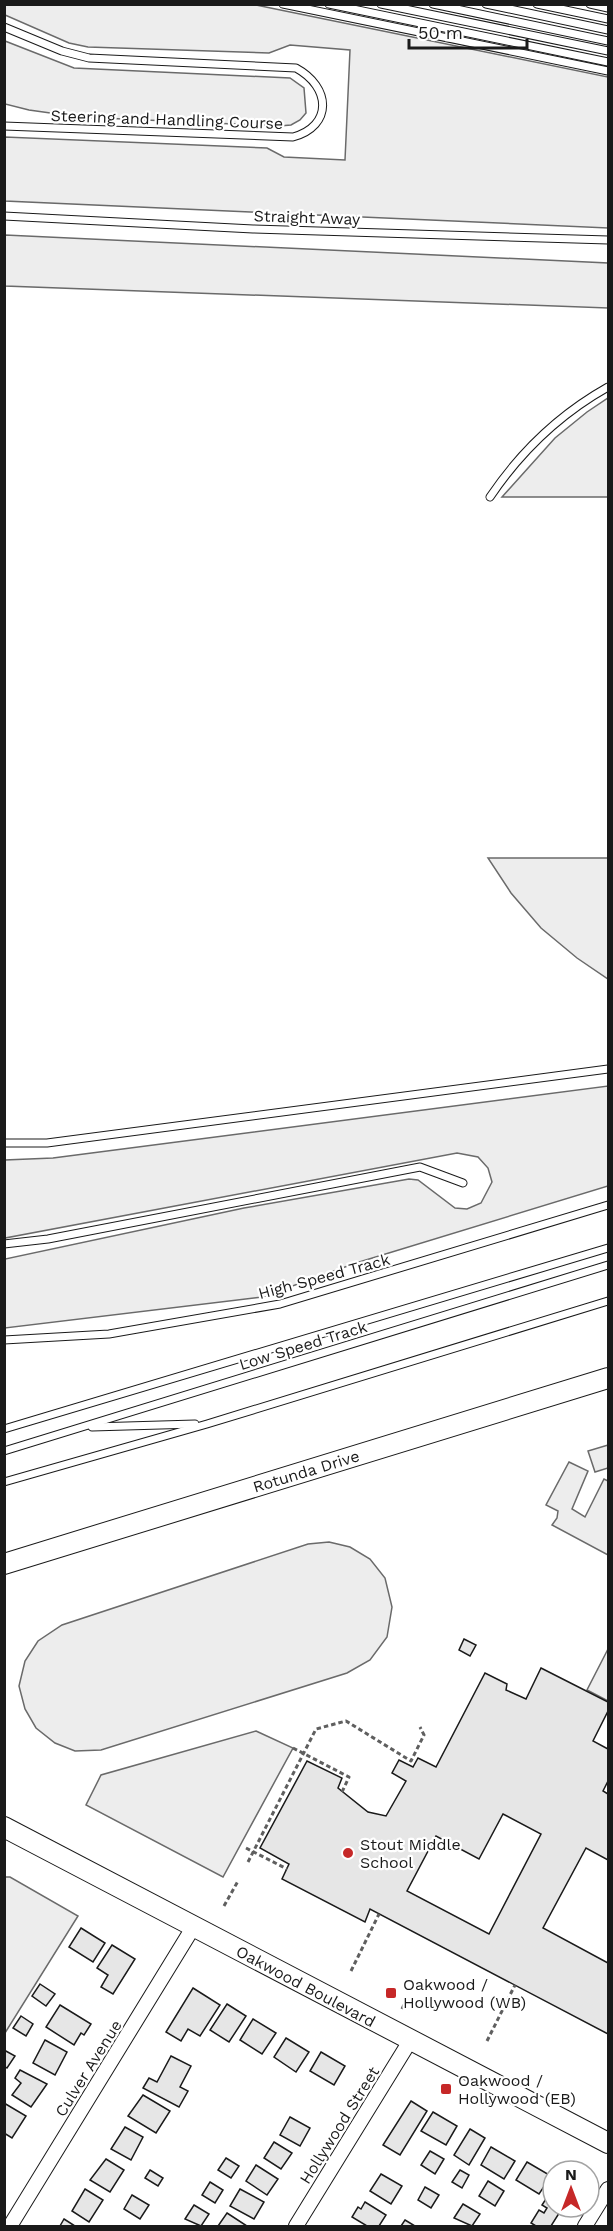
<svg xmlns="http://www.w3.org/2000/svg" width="613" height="2231" viewBox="0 0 613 2231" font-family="'Work Sans',sans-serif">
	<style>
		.built { fill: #ededed; stroke: #6a6a6a; stroke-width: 1.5 }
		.building { fill: #e6e6e6; stroke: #1a1a1a; stroke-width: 1.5; fill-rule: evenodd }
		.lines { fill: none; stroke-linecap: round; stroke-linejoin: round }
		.service-casing { stroke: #1a1a1a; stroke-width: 9 }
		.minor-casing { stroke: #1a1a1a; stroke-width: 16 }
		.secondary-casing { stroke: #1a1a1a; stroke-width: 22 }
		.path { stroke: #5f5f5f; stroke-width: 3; stroke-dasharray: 4.5 3; stroke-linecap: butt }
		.service { stroke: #fff; stroke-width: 7 }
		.minor { stroke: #fff; stroke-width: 14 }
		.secondary { stroke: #fff; stroke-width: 20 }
		.poi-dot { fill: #c62828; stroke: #fff; stroke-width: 2 }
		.labels { text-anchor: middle; stroke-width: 4.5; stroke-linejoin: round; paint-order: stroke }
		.street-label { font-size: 16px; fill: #1a1a1a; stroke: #fff }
		.poi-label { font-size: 16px; fill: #1a1a1a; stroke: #fff; text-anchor: start }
	</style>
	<rect width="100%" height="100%" fill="#fff"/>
	<g class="built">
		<path d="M 5,4 L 256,5 L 608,77 L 608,228 L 5,201 L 5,137 L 267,148 L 284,157 L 345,160 L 350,50 L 290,45 L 269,53 L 88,47 L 69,43 L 5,15 Z"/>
		<path d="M 5,41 L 74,68 L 290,78 L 304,88 L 306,113 L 300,120 L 291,125 L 279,126 L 79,117 L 29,110 L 5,104 Z"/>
		<path d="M 5,235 L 608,263 L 608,308 L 5,286 Z"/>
		<path d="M 608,398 L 608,497 L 502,497 L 555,438 L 587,412 Z"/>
		<path d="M 488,858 L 608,858 L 608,979 L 577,958 L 541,928 L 511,893 Z"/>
		<path d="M 608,1086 L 608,1186 L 356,1263 L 262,1297 L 5,1328 L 5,1259 L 244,1208 L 409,1179 L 418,1180 L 455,1208 L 467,1209 L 481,1203 L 492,1182 L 488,1168 L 478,1157 L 457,1153 L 5,1238 L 5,1160 L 53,1158 Z"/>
		<path d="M 608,1445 L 608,1468 L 595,1472 L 588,1451 Z"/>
		<path d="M 569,1462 L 588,1471 L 572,1509 L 585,1517 L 604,1479 L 608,1481 L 608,1555 L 552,1525 L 557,1518 L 558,1511 L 546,1505 Z"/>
		<path d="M 329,1542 L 350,1547 L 370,1559 L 385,1578 L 392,1607 L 387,1637 L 370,1660 L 347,1673 L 101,1750 L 75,1751 L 55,1743 L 36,1728 L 25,1709 L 19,1686 L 25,1661 L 38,1641 L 62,1625 L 308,1544 Z"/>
		<path d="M 608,1649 L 608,1701 L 587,1690 Z"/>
		<path d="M 256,1731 L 293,1748 L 223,1877 L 86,1805 L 101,1775 Z"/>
		<path d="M 5,1877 L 10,1877 L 78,1916 L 5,2033 Z"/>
	</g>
	<g class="building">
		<path d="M 464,1639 L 476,1645 L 470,1656 L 459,1650 Z"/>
		<path d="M 541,1668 L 608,1702 L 608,1711 L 593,1741 L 608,1749 L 608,1781 L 603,1791 L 608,1794 L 608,1860 L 586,1848 L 543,1928 L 608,1963 L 608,2034 L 370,1909 L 365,1922 L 282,1879 L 289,1864 L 260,1848 L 307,1761 L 342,1778 L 338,1788 L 368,1812 L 386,1816 L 406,1781 L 392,1773 L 399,1760 L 413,1767 L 418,1758 L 436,1767 L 485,1673 L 507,1684 L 506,1690 L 526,1699 ZM 503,1814 L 541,1834 L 489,1934 L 407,1891 L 436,1836 L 479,1859 Z"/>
		<path d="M 81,1928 L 105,1943 L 93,1962 L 69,1947 Z"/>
		<path d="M 112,1945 L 135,1959 L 113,1994 L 101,1987 L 108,1975 L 97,1968 Z"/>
		<path d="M 40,1984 L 55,1994 L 46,2006 L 32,1996 Z"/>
		<path d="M 193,1988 L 220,2005 L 200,2036 L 188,2029 L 181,2041 L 166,2032 Z"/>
		<path d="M 227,2004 L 246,2016 L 229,2042 L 210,2030 Z"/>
		<path d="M 60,2005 L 91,2024 L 84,2035 L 81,2033 L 74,2045 L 46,2027 Z"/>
		<path d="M 21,2016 L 33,2024 L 26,2036 L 13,2028 Z"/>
		<path d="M 253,2019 L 276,2033 L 262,2054 L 240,2040 Z"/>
		<path d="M 286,2038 L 309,2052 L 296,2072 L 274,2057 Z"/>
		<path d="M 45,2040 L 67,2052 L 55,2075 L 33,2063 Z"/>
		<path d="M 4,2050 L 15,2056 L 7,2068 L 4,2066 Z"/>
		<path d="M 321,2052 L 345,2066 L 334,2085 L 310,2071 Z"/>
		<path d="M 171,2056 L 191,2066 L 180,2087 L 188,2091 L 179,2107 L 143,2088 L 149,2078 L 157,2082 Z"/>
		<path d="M 20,2070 L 47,2084 L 31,2107 L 12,2095 L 21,2083 L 15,2078 Z"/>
		<path d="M 143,2095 L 170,2111 L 156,2133 L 128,2116 Z"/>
		<path d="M 411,2101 L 427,2111 L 400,2155 L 383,2145 Z"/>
		<path d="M 4,2103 L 26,2116 L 12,2138 L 4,2133 Z"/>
		<path d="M 433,2112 L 457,2126 L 446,2145 L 421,2131 Z"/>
		<path d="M 290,2117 L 310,2128 L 300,2146 L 280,2135 Z"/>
		<path d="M 125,2127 L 143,2137 L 131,2160 L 111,2149 Z"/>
		<path d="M 470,2129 L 485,2138 L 469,2165 L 454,2155 Z"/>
		<path d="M 274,2142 L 292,2153 L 281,2169 L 264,2158 Z"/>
		<path d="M 491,2147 L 515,2161 L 504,2179 L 481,2165 Z"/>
		<path d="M 430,2151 L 444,2159 L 435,2174 L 421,2165 Z"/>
		<path d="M 226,2158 L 239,2166 L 231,2178 L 218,2170 Z"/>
		<path d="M 106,2159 L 124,2170 L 110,2192 L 90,2180 Z"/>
		<path d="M 527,2162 L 551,2176 L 539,2194 L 516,2180 Z"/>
		<path d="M 256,2165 L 278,2179 L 267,2195 L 246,2181 Z"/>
		<path d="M 150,2170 L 163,2178 L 158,2186 L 145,2178 Z"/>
		<path d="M 460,2170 L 469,2175 L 462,2188 L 452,2182 Z"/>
		<path d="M 381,2174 L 402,2186 L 391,2204 L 370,2191 Z"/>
		<path d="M 488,2181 L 504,2191 L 495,2206 L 479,2196 Z"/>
		<path d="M 210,2182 L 223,2190 L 215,2203 L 202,2195 Z"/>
		<path d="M 425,2187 L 439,2195 L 431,2208 L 418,2200 Z"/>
		<path d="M 553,2188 L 553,2207 L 563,2207 L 551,2226 L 536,2226 L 531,2223 L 539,2210 L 544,2213 L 547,2208 L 542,2205 Z"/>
		<path d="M 85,2189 L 103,2200 L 89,2222 L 72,2211 Z"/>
		<path d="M 240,2189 L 264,2202 L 254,2219 L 230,2206 Z"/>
		<path d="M 132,2195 L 149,2205 L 140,2219 L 124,2209 Z"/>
		<path d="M 365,2202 L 386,2215 L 379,2226 L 367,2226 L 352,2217 L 358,2207 L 361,2209 Z"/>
		<path d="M 463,2204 L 480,2214 L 472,2226 L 454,2218 Z"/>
		<path d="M 194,2205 L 209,2214 L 201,2226 L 185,2219 Z"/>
		<path d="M 227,2213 L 247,2226 L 218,2226 Z"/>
		<path d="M 64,2219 L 75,2226 L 60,2226 Z"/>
		<path d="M 405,2220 L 415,2226 L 401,2226 Z"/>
	</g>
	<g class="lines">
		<defs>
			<g id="service">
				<path d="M 283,4 L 608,71"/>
				<path d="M 329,4 L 608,62"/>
				<path d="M 381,4 L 608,51"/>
				<path d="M 433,4 L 608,41"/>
				<path d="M 486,4 L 608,30"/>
				<path d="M 537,4 L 608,19"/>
				<path d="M 590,4 L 608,8"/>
				<path d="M 4,27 L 62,51 L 89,58 L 296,68 C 331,87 333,126 293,137 L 4,126"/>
				<path d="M 4,216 L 253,229 L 608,240"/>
				<path d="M 490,497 C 521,451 560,414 608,387"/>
				<path d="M 4,1143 L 47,1143 L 608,1069"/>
				<path d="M 4,1244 L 48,1239 L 420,1167 L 463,1183"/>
				<path d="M 4,1340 L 109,1334 L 280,1304 L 608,1205"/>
				<path d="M 92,1427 L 195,1424"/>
				<path d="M 4,1429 L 608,1248"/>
				<path d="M 4,1451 L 608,1265"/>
				<path d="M 4,1482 L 207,1424 L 608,1301"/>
			</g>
			<g id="minor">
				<path d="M 10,2226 L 194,1926"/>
				<path d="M 296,2226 L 410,2041"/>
				<path d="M 585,2226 L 608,2189"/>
			</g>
			<g id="secondary">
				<path d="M 4,1564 L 608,1378"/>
				<path d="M 4,1827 L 608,2143"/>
			</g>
		</defs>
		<use href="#service" class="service-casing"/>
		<use href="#minor" class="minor-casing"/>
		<use href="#secondary" class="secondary-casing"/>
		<g class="path">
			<path d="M 293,1748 L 349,1777 L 342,1792"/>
			<path d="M 246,1848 L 287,1869"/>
			<path d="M 248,1862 L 316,1729 L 346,1721 L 411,1761 L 424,1735 L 420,1727"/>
			<path d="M 224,1906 L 238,1881"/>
			<path d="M 351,1971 L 379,1914"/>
			<path d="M 402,2009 L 406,2000"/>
			<path d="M 487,2041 L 515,1985"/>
		</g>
		<use href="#service" class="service"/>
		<use href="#minor" class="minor"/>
		<use href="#secondary" class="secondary"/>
	</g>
	<g class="poi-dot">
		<circle cx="348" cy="1853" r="6"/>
		<rect x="385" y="1987" width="12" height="12" rx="3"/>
		<rect x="440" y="2083" width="12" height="12" rx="3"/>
	</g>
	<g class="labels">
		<g class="street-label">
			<text transform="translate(167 119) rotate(2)" y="6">Steering and Handling Course</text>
			<text transform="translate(307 217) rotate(2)" y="6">Straight Away</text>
			<text transform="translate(324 1276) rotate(-15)" y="6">High Speed Track</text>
			<text transform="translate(303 1345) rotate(-17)" y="6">Low Speed Track</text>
			<text transform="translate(306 1471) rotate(-17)" y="6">Rotunda Drive</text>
			<text transform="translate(306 1986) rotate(28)" y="6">Oakwood Boulevard</text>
			<text transform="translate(88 2068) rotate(-58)" y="6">Culver Avenue</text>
			<text transform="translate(339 2125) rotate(-58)" y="6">Hollywood Street</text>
		</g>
		<g class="poi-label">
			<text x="360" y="1850">Stout Middle<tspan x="360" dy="18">School</tspan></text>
			<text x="403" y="1990">Oakwood /<tspan x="403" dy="18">Hollywood (WB)</tspan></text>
			<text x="458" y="2086">Oakwood /<tspan x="458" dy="18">Hollywood (EB)</tspan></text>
		</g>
	</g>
	<rect width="613" height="2231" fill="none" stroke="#1a1a1a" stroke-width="12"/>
	<g transform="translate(571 2189)"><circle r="28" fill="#ffffff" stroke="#a3a3a3" stroke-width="1.5"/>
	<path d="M0-4.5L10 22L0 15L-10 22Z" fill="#c62828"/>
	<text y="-9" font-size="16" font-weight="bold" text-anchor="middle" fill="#1a1a1a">N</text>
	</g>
	<path d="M409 39v9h118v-9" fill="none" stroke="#1a1a1a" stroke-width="3"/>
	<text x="418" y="39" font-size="18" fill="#1a1a1a" stroke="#ffffff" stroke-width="4.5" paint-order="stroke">50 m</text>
</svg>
